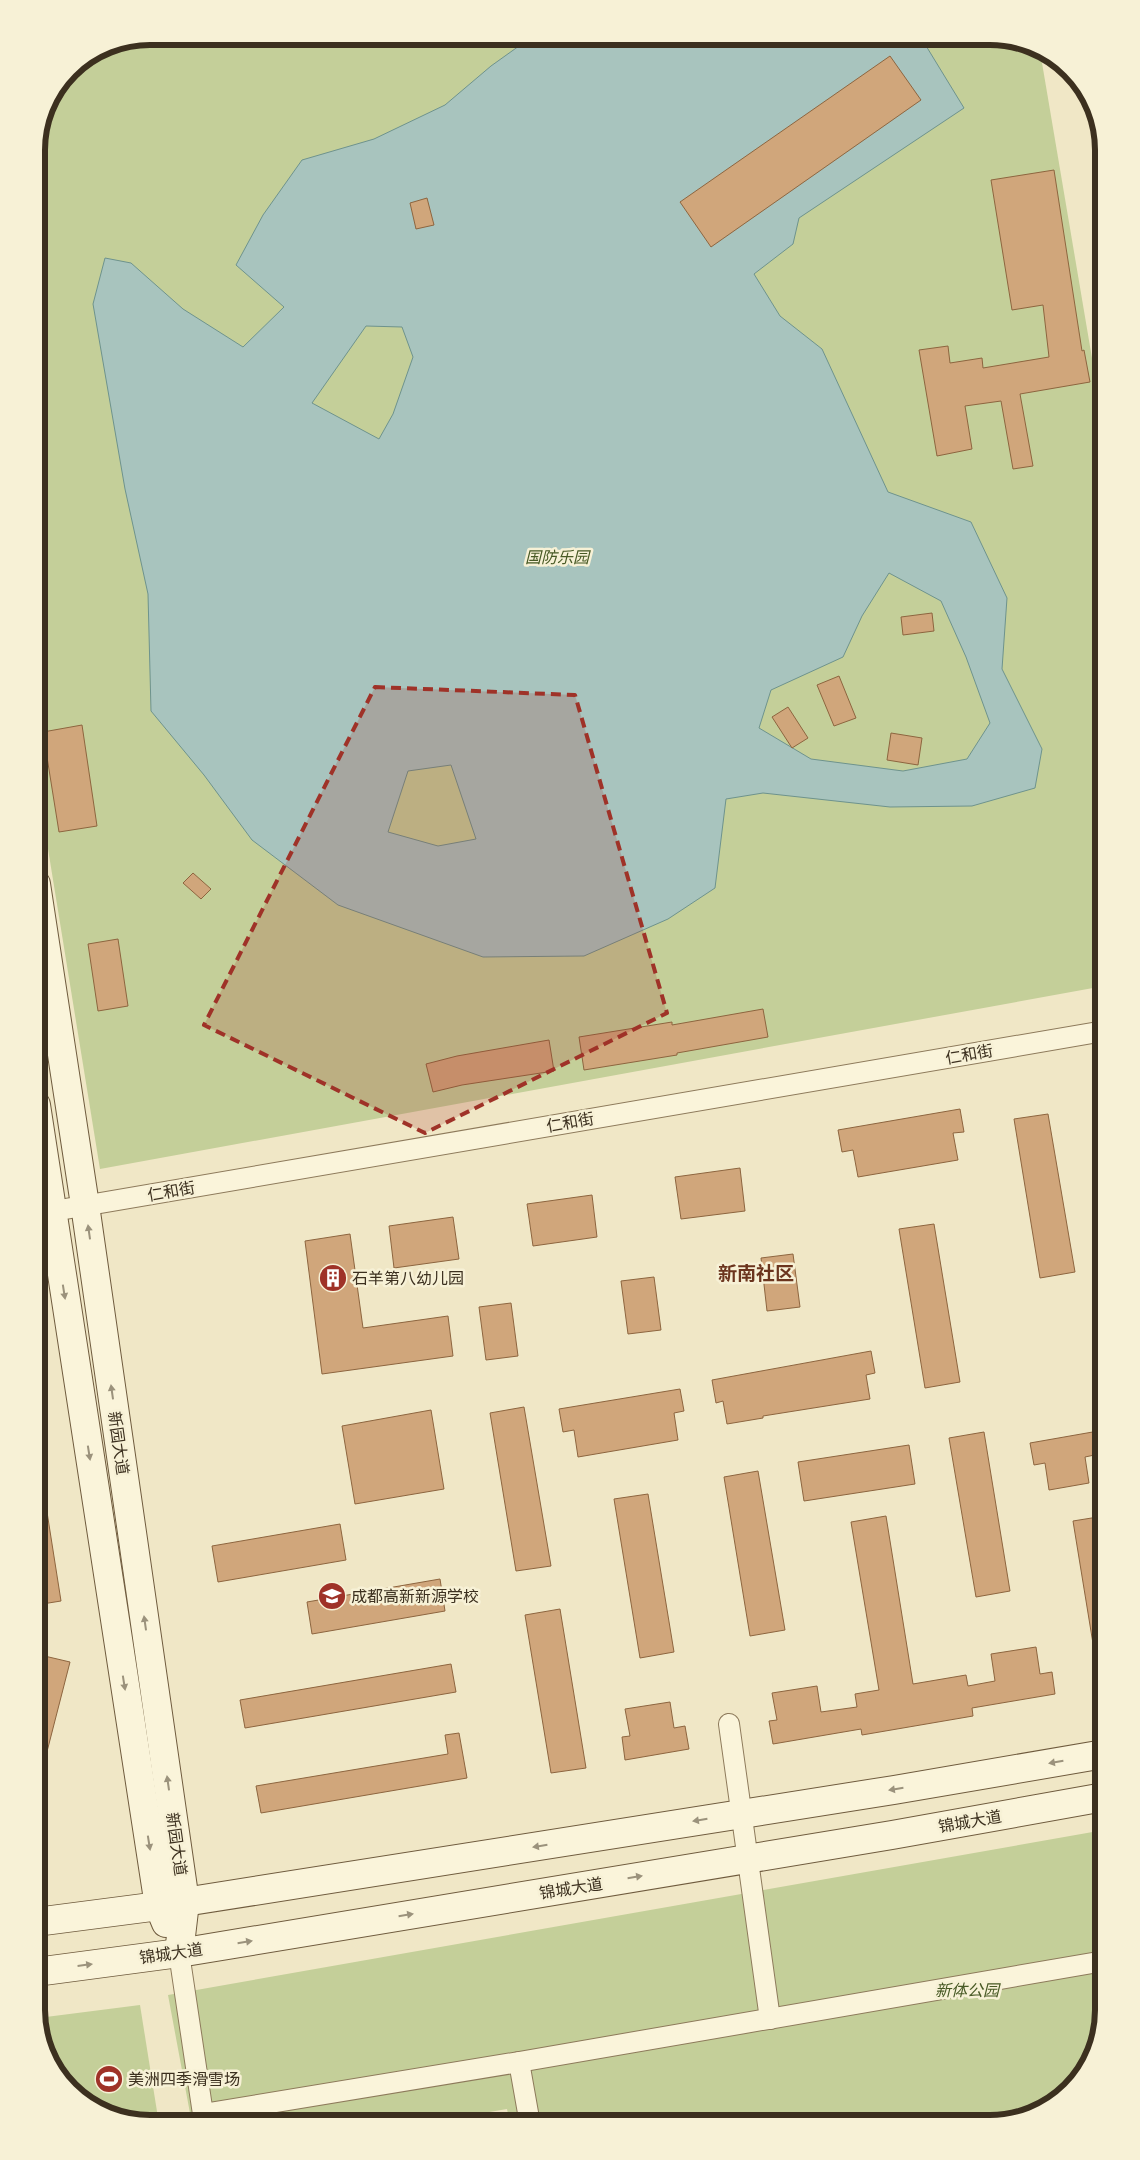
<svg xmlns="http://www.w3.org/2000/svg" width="1140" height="2160" viewBox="0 0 1140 2160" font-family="'Zilla Slab','Noto Sans SC',serif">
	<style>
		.green { fill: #c4cf99 }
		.water { fill: #a8c4be; stroke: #6e938d; fill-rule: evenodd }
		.building { fill: #d0a67b; stroke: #8d653f }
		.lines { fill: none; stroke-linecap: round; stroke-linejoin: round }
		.street-casing { stroke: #8d7a5b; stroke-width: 22 }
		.secondary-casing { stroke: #6f5b3e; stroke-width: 30 }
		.street { stroke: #faf4da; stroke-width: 20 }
		.secondary { stroke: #faf4da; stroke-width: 28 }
		.oneway { fill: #9b927c }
		.marked { fill: #9f3228; fill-opacity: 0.2; stroke: #9f3228; stroke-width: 4; stroke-dasharray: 10 6; stroke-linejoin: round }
		.labels { text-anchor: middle; stroke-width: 5; stroke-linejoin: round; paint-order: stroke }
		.park-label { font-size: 16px; font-style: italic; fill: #485a25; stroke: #f7f1d6 }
		.street-label { font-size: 16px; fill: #3c301f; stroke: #f7f1d6 }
		.poi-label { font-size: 16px; fill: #3c301f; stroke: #f7f1d6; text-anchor: start }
		.quarter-label { font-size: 19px; font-weight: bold; fill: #6b341d; stroke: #f7f1d6 }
		.rim { fill: none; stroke: #3c301f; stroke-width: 6 }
	</style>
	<rect width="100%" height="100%" fill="#f0e7c6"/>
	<g class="green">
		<path d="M 150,36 L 998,37 L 1040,51 L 1104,429 L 1104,986 L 100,1169 L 36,775 L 36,143 L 45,106 L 70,69 L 107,45 Z"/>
		<path d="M 1104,1830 L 1104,2010 L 1085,2073 L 1034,2115 L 990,2124 L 510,2124 L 507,2109 L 419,2124 L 192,2124 L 168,1995 Z"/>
		<path d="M 140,2005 L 159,2124 L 143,2124 L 87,2104 L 45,2054 L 38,2018 Z"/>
	</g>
	<path class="water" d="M 533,36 L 920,36 L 964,108 L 799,218 L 793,244 L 754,274 L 780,316 L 822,349 L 888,492 L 971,522 L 1007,598 L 1002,669 L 1042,749 L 1035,788 L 972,806 L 890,807 L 763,793 L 726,799 L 715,888 L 668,919 L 584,956 L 483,957 L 338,905 L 252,840 L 204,775 L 151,711 L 148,594 L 125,489 L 93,304 L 105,258 L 131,263 L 183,309 L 243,347 L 284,307 L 236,265 L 263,215 L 302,160 L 374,139 L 445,105 L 491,66 ZM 366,326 L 402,327 L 413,357 L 393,414 L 379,439 L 312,403 ZM 889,573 L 941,601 L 966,657 L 990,723 L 967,759 L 903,771 L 811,759 L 759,728 L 771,690 L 843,657 L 862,616 ZM 451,765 L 476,839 L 438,846 L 388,832 L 408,771 Z"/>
	<g class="building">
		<path d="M 890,56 L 921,100 L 711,247 L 680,202 Z"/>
		<path d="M 1054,170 L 1082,351 L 1084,350 L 1090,382 L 1020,394 L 1033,466 L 1013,469 L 1001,401 L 965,406 L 972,449 L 937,456 L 919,350 L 948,346 L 950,363 L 982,358 L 983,368 L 1049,357 L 1043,305 L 1012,310 L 991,180 Z"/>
		<path d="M 427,198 L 434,225 L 416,229 L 410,203 Z"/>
		<path d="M 932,613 L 934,631 L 903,635 L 901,617 Z"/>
		<path d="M 839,676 L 856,718 L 834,726 L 817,685 Z"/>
		<path d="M 788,707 L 808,738 L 792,748 L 772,717 Z"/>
		<path d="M 82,725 L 97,826 L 59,832 L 43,732 Z"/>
		<path d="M 891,733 L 922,738 L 918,765 L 887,760 Z"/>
		<path d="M 193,873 L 211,889 L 201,899 L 183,883 Z"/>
		<path d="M 118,939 L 128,1006 L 98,1011 L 88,944 Z"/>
		<path d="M 763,1009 L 768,1037 L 677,1053 L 677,1055 L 584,1070 L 579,1037 L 672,1022 L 672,1025 Z"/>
		<path d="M 549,1040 L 554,1071 L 462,1085 L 433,1092 L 426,1064 L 457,1056 Z"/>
		<path d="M 960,1109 L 964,1132 L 953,1133 L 958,1160 L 858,1177 L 853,1150 L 842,1152 L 838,1130 Z"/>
		<path d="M 1048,1114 L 1075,1272 L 1040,1278 L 1014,1119 Z"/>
		<path d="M 740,1168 L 745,1211 L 681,1219 L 675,1177 Z"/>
		<path d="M 592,1195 L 597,1237 L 533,1246 L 527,1204 Z"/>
		<path d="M 453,1217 L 459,1259 L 394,1268 L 389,1226 Z"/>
		<path d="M 934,1224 L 960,1382 L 925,1388 L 899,1229 Z"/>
		<path d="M 350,1234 L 363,1328 L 448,1316 L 453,1356 L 322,1374 L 305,1241 Z"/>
		<path d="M 793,1254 L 800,1307 L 767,1311 L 761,1258 Z"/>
		<path d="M 654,1277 L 661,1330 L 628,1334 L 621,1281 Z"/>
		<path d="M 511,1303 L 518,1356 L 486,1360 L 479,1307 Z"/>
		<path d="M 871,1351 L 875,1373 L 866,1375 L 870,1399 L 763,1416 L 763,1418 L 727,1424 L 723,1401 L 716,1403 L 712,1380 Z"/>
		<path d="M 680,1389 L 684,1411 L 674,1413 L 678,1440 L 578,1457 L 574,1430 L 563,1432 L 559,1409 Z"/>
		<path d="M 524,1407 L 551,1566 L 516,1571 L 490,1413 Z"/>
		<path d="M 431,1410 L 444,1489 L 355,1504 L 342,1426 Z"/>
		<path d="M 1104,1430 L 1104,1453 L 1085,1457 L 1089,1483 L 1049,1490 L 1045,1463 L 1034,1465 L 1030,1443 Z"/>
		<path d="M 984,1432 L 1010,1591 L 976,1597 L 949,1438 Z"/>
		<path d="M 909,1445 L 915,1484 L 804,1501 L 798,1462 Z"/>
		<path d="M 758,1471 L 785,1630 L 750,1636 L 724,1477 Z"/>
		<path d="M 36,1493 L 44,1493 L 61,1601 L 36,1605 Z"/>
		<path d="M 648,1494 L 674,1652 L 640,1658 L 614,1499 Z"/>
		<path d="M 886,1516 L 913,1684 L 966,1675 L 968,1686 L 995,1681 L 991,1654 L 1036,1647 L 1040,1674 L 1052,1672 L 1055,1694 L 972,1708 L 973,1716 L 862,1735 L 861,1729 L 773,1744 L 769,1721 L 777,1720 L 772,1693 L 817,1686 L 821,1712 L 857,1707 L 855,1694 L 879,1690 L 851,1522 Z"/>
		<path d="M 1104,1516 L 1104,1661 L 1096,1662 L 1073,1521 Z"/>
		<path d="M 340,1524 L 346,1560 L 218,1582 L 212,1546 Z"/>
		<path d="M 440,1579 L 445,1611 L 312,1634 L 307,1602 Z"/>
		<path d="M 560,1609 L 586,1768 L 551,1773 L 525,1615 Z"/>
		<path d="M 36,1654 L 70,1662 L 41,1775 L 36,1775 Z"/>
		<path d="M 451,1664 L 456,1692 L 245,1728 L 240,1700 Z"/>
		<path d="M 670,1702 L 674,1728 L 685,1726 L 689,1749 L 625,1760 L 622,1737 L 630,1736 L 625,1709 Z"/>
		<path d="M 459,1733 L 467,1778 L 261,1813 L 256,1786 L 448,1754 L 445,1735 Z"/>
	</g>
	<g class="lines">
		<defs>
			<g id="street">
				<path d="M 36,1214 L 1104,1031"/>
				<path d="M 729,1724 L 770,2019"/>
				<path d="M 179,1953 L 203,2114 L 519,2062 L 1104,1961"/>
				<path d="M 519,2062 L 530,2124"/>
			</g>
			<g id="secondary">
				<path d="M 36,884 L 85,1205 L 185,1902 L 179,1953"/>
				<path d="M 36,1105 L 159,1906 L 166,1923"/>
				<path d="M 36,1922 L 159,1906 L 894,1790 L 1104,1754"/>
				<path d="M 36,1972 L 179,1953 L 892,1835 L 1104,1797"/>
			</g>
		</defs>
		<use href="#street" class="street-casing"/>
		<use href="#secondary" class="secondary-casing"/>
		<use href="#street" class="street"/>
		<use href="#secondary" class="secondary"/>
	</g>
	<defs><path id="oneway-solid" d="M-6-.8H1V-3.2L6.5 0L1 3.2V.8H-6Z" transform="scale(1.25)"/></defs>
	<g class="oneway">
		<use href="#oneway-solid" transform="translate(89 1232) rotate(-98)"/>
		<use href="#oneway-solid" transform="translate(64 1292) rotate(81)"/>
		<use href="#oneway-solid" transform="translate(112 1392) rotate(-98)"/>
		<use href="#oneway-solid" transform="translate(89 1453) rotate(81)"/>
		<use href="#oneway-solid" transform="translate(145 1623) rotate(-98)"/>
		<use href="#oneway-solid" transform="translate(124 1683) rotate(81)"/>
		<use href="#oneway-solid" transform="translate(1056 1762) rotate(170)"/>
		<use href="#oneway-solid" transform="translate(168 1783) rotate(-98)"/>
		<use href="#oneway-solid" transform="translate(896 1789) rotate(171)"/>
		<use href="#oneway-solid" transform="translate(700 1820) rotate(171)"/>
		<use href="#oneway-solid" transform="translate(149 1843) rotate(81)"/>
		<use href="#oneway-solid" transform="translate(540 1846) rotate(171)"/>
		<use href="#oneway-solid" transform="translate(635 1877) rotate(-9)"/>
		<use href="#oneway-solid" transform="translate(406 1915) rotate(-9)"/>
		<use href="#oneway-solid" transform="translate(245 1942) rotate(-9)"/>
		<use href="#oneway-solid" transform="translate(85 1965) rotate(-7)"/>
	</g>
	<path class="marked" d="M 375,687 L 575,695 L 667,1013 L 425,1133 L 204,1025 Z"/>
	<defs>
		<symbol id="building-disc" viewBox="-11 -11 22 22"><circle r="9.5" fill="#9f3228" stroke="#f7f1d6"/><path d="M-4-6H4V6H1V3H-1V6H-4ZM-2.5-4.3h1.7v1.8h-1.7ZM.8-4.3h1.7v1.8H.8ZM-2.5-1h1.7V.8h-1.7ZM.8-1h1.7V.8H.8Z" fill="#fff"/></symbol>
		<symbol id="school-disc" viewBox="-11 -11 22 22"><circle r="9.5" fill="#9f3228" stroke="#f7f1d6"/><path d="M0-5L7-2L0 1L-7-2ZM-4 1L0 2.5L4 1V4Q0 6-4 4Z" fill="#fff"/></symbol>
		<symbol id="stadium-disc" viewBox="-11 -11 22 22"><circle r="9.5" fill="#9f3228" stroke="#f7f1d6"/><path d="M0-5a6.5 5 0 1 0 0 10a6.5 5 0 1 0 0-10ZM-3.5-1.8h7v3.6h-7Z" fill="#fff"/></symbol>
	</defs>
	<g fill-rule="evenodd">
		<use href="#building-disc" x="317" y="1262" width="32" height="32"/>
		<use href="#school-disc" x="316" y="1580" width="32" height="32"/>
		<use href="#stadium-disc" x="93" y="2063" width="32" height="32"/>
	</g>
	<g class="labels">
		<g class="park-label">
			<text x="557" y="563">国防乐园</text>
			<text x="967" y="1996">新体公园</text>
		</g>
		<g class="street-label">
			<text transform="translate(969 1054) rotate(-10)" y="6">仁和街</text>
			<text transform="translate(570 1122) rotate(-10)" y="6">仁和街</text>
			<text transform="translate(171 1191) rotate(-10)" y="6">仁和街</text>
			<text transform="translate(119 1443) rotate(82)" y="6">新园大道</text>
			<text transform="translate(970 1821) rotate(-10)" y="6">锦城大道</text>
			<text transform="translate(177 1844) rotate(82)" y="6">新园大道</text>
			<text transform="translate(571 1888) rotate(-9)" y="6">锦城大道</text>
			<text transform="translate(171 1953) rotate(-8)" y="6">锦城大道</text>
		</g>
		<g class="poi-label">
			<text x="352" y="1284">石羊第八幼儿园</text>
			<text x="351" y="1602">成都高新新源学校</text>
			<text x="128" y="2085">美洲四季滑雪场</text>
		</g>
		<g class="quarter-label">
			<text x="756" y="1280">新南社区</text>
		</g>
	</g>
	<path d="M0 0H1140V2160H0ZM150 45H990A105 105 0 0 1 1095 150V2010A105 105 0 0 1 990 2115H150A105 105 0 0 1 45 2010V150A105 105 0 0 1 150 45Z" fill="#f7f1d6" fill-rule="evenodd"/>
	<path class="rim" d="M150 45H990A105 105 0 0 1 1095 150V2010A105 105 0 0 1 990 2115H150A105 105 0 0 1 45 2010V150A105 105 0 0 1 150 45Z"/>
</svg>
